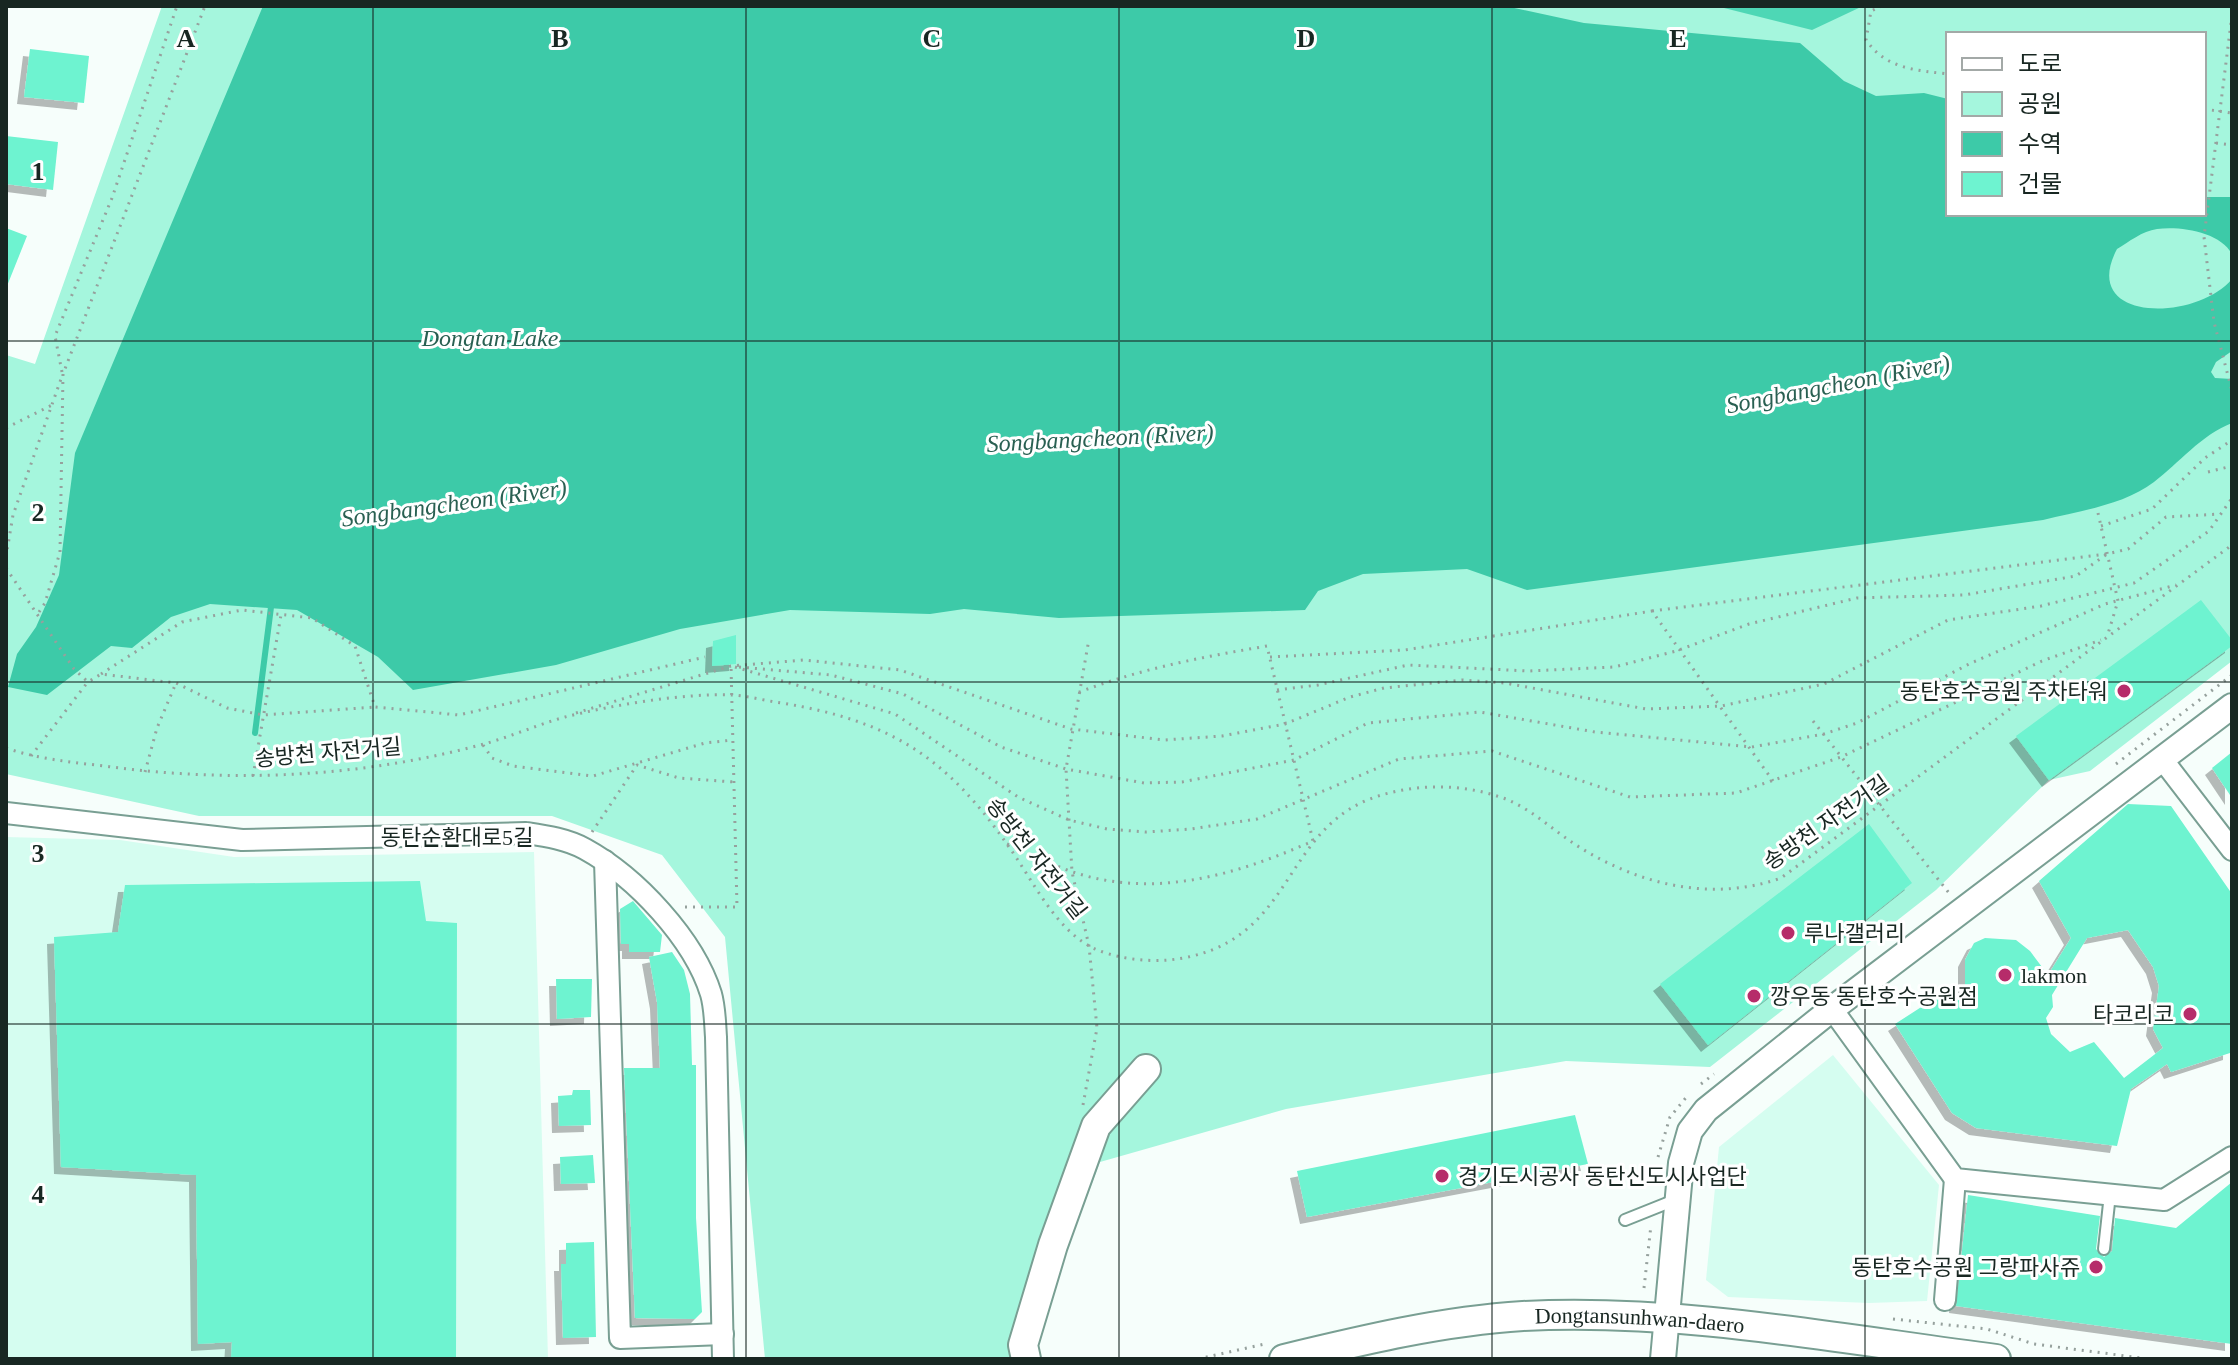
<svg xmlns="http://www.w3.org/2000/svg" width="2238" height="1365" viewBox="0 0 2238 1365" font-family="'Times New Roman','Noto Sans KR',serif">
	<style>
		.built { fill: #d5fdf0 }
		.green { fill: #a5f6dd; fill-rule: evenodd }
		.forest { fill: #4ed7b5 }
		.water { fill: #3dcaa8 }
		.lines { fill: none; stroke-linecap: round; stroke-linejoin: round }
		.stream { stroke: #3dcaa8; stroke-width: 6 }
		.building { fill: #6ef3d0; fill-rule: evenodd; filter: url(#shadow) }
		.service-casing { stroke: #799f93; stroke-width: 14 }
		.minor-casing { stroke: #799f93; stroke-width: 24 }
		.tertiary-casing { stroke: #799f93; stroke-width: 28 }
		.secondary-casing { stroke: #799f93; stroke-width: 32 }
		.path { stroke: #96a19d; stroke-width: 3; stroke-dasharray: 2 6; stroke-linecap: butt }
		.service { stroke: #fff; stroke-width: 10 }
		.minor { stroke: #fff; stroke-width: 20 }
		.tertiary { stroke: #fff; stroke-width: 24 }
		.secondary { stroke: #fff; stroke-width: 28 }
		.grid { fill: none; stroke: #182722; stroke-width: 2; stroke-opacity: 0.55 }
		.poi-dot { fill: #b62c6a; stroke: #fff; stroke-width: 3 }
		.labels { text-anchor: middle; stroke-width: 6; stroke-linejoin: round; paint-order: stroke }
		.poi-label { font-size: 22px; fill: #182722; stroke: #fff; text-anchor: start }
		.street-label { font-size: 22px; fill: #182722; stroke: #fff }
		.water-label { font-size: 24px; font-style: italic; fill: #296052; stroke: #fff }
		.grid-label { font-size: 26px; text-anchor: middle; font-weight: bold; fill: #182722; stroke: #fff; stroke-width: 6; stroke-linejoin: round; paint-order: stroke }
	</style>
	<defs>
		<filter id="shadow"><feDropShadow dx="-7" dy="7" stdDeviation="0" flood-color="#0004"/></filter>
	</defs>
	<rect width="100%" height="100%" fill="#f6fefb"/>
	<g class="built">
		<path d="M 6,837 L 120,840 L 234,857 L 534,852 L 548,1359 L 6,1359 Z"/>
		<path d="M 1833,1055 L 1939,1185 L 1927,1301 L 1869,1303 L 1728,1297 L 1706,1280 L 1719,1147 Z"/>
	</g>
	<path class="green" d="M 162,6 L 2232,6 L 2232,661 L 2090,771 L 2049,780 L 1936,890 L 1710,1067 L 1566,1061 L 1286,1109 L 1100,1162 L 1026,1359 L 765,1359 L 725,937 L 662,855 L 552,816 L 199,816 L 6,774 L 6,355 L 35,364 ZM 1948,34 L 2204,34 L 2204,214 L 1948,214 Z"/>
	<path class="forest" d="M 1716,6 L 1863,6 L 1812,30 Z"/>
	<path class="water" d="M 263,6 L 1505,6 L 1584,23 L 1800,43 L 1844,81 L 1876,96 L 1924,93 L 1948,99 L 1948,214 L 2204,214 L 2204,197 L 2232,197 L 2232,254 C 2220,232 2181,226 2157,229 C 2142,231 2129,242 2117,249 C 2078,323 2196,322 2232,279 L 2232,351 L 2216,362 L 2211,372 L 2215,378 L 2232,379 L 2232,423 C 2201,435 2179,463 2154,482 C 2124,505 2079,511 2043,520 L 1527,590 L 1467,569 L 1363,574 L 1318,591 L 1305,610 L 1059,618 L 964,609 L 930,614 L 790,610 L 680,629 L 556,665 L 413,690 L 378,657 L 297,610 L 210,604 L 171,617 L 132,648 L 111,646 L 47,695 L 8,687 L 17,654 L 36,627 L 59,575 L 75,453 Z"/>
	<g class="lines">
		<path class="stream" d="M 255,733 L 271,607"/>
	</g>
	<g class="building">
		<path d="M 30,49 L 89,56 L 84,103 L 24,97 Z"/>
		<path d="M 6,136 L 58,142 L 53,190 L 6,184 Z"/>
		<path d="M 6,228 L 27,236 L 7,286 L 6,286 Z"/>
		<path d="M 2201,600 L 2232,640 L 2232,646 L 2049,780 L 2016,736 Z"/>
		<path d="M 736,635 L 736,664 L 712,666 L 713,641 Z"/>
		<path d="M 2232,752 L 2232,798 L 2212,768 Z"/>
		<path d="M 2128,804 L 2171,806 L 2232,894 L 2230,1053 L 2171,1072 L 2167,1064 L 2131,1089 L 2117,1146 L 1976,1128 L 1952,1113 L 1895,1024 L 1943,993 L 1965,996 L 1965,960 L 1974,943 L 1985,938 L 2016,940 L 2030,951 L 2048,975 L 2071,938 L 2039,881 ZM 2128,930 L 2153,967 L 2159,986 L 2153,1029 L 2163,1048 L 2124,1078 L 2094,1042 L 2070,1052 L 2051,1034 L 2046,1018 L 2053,1007 L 2052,995 L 2087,938 Z"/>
		<path d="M 1869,824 L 1912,883 L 1708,1045 L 1660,984 Z"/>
		<path d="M 420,881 L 426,921 L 457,923 L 456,1359 L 231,1359 L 232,1342 L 198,1344 L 196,1175 L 61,1167 L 54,937 L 118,932 L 125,885 Z"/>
		<path d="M 633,901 L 662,935 L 660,952 L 629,952 L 629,944 L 621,944 L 620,909 Z"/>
		<path d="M 672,952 L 684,970 L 690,994 L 692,1065 L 696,1065 L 696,1218 L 702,1312 L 695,1319 L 635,1318 L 624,1068 L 660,1068 L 657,1002 L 649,957 Z"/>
		<path d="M 556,979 L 592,979 L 591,1017 L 557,1019 Z"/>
		<path d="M 573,1090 L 590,1090 L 591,1125 L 559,1126 L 558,1096 L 572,1095 Z"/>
		<path d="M 1575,1115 L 1588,1164 L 1307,1217 L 1297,1171 Z"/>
		<path d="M 593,1155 L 595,1183 L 561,1184 L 560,1157 Z"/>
		<path d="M 2232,1182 L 2232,1344 L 1956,1306 L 1968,1195 L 2100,1216 L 2096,1249 L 2104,1257 L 2112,1251 L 2115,1218 L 2176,1228 Z"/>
		<path d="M 594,1242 L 596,1337 L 563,1338 L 561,1264 L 566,1264 L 566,1243 Z"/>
	</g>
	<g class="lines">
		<defs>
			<g id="service">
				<path d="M 1625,1220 L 1675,1200"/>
				<path d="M 2104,1249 L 2110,1194"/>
			</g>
			<g id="minor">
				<path d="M 2162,759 L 2232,850"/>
				<path d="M 6,813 L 242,840 L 526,833 C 546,836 567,839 585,849 C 636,877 694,939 711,994 C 715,1008 715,1023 716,1037 L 723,1359"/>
				<path d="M 605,861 L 620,1338 L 723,1334"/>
				<path d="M 1832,1009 L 1955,1179 L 2164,1200 L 2232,1157"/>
				<path d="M 1945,1300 L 1955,1179"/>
			</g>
			<path id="tertiary" d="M 1663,1359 L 1681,1163 L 1690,1131 L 1706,1110 L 1832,1009 L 2232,706"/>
			<g id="secondary">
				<path d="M 1026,1359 L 1023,1345 L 1053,1245 L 1096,1126 L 1146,1069"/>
				<path id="s1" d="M 1284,1359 C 1363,1340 1442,1321 1523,1316 C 1680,1308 1840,1339 1996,1359"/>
			</g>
		</defs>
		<use href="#service" class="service-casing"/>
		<use href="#minor" class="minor-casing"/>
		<use href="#tertiary" class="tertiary-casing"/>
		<use href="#secondary" class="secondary-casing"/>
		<g class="path">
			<path d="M 1882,6 L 1871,11 L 1866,40 C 1886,69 1915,70 1948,74"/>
			<path d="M 2232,15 L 2204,237 L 2214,322 L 2232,391"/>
			<path d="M 2204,109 L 2232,113"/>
			<path d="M 2216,143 L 2232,145"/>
			<path d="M 62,372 L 55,336 L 112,198 L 177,6"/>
			<path d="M 6,428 L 52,405"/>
			<path d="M 2208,472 L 2232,466"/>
			<path d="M 2098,513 L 2118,601 L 2107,637"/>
			<path d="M 2101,526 L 2152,509 L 2205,458 L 2232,440"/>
			<path d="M 6,557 L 13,515 L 61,379"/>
			<path d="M 6,568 L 74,669 L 88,682 L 101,674 L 176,683 L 227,708 L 263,715 L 375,707"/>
			<path d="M 1652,611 L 2107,554 L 2128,549 L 2166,517 L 2220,514"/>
			<path d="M 39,612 L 45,603 L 60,552 L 63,374 L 205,6"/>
			<path d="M 1270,657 L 1405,650 L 1652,611 L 1773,781"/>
			<path d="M 735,667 L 895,714 L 1018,797 L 1069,820 L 1107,829 L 1146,832 L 1191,829 L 1257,819 L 1399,759 L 1492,751 L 1630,797 L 1736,793 L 1841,757 L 2042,661 L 2101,640"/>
			<path d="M 739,667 L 831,675 L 903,694 L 1001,747 L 1066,769 L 1144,783 L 1182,782 L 1294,760 L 1368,723 L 1480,712 L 1595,732 L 1752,747 L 1824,734 L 1857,723 L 1969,664 L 2105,604 L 2176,585"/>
			<path d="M 101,674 L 182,622 L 242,610 L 312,618 L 355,646 L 375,707 L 459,715 L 705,657"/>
			<path d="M 1277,690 L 1318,685 L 1408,665 L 1528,671 L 1614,667 L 1676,651 L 1749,624 L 1857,598 L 1964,595 L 2076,576 L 2107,554"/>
			<path d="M 576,713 L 731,666 L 804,660 L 900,670 L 1071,729 L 1164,740 L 1222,736 L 1285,724 L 1350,697 L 1384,688 L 1462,680 L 1505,683 L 1646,709 L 1721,706 L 1824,684 L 1948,620 L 2041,606 L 2134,583 L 2209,531 L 2232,498"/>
			<path d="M 1813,721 L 1949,893"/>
			<path d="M 483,745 L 492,758 L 513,766 L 593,776 L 705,743 L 733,740"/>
			<path d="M 6,748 C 38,759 70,762 104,766 C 229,783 357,778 480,745 C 508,738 536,725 565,717 C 613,705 683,693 733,695 C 749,696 766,701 782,703 C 890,721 946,756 1009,847 C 1032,879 1054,927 1091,947 C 1113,958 1144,962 1169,960 C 1302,946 1276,820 1389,793 C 1424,784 1463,785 1497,796 C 1527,805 1549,827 1573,843 C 1635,884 1711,903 1781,878 L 2232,545"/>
			<path d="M 31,756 L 87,683"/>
			<path d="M 2116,764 L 2232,675"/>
			<path d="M 145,772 L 157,728 L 176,683"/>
			<path d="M 253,776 L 281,615"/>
			<path d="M 592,832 L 637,765 L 679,778 L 734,782"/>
			<path d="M 1007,844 C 1028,853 1048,863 1070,871 C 1153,900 1236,875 1313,841 L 1267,646 C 1202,657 1139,669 1077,693"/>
			<path d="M 685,907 L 737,907 L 731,666"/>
			<path d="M 1701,1084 L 1714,1074"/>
			<path d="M 1083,1105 L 1097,1028 L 1089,946 L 1072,872 L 1066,769 L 1089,639"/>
			<path d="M 1658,1157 L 1670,1117 L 1689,1094"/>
			<path d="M 1644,1288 L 1651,1225"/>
			<path d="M 1893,1319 L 1987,1329 L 2034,1344 L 2149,1359"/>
			<path d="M 1198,1359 L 1265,1344"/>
			<path d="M 2178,1359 L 2203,1359"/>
		</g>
		<use href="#service" class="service"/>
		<use href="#minor" class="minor"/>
		<use href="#tertiary" class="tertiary"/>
		<use href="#secondary" class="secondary"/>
	</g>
	<path class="grid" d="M 373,6 L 373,1359M 746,6 L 746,1359M 1119,6 L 1119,1359M 1492,6 L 1492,1359M 1865,6 L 1865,1359M 6,341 L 2232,341M 6,682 L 2232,682M 6,1024 L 2232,1024"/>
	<g class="poi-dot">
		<circle cx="2124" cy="691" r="8"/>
		<circle cx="1788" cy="933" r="8"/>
		<circle cx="2005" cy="975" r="8"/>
		<circle cx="1754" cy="996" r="8"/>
		<circle cx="2190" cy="1014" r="8"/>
		<circle cx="1442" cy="1176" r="8"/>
		<circle cx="2096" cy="1267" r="8"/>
	</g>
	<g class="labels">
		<g class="poi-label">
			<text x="2108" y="699" text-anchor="end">동탄호수공원 주차타워</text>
			<text x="1804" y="941">루나갤러리</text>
			<text x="2021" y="983">lakmon</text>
			<text x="1770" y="1004">깡우동 동탄호수공원점</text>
			<text x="2174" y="1022" text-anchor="end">타코리코</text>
			<text x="1458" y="1184">경기도시공사 동탄신도시사업단</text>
			<text x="2080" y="1275" text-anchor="end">동탄호수공원 그랑파사쥬</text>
		</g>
		<g class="street-label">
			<text transform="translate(328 752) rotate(-5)" y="8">송방천 자전거길</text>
			<text transform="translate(1826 822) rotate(-35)" y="8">송방천 자전거길</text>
			<text x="457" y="845">동탄순환대로5길</text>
			<text transform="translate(1037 858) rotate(52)" y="8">송방천 자전거길</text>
			<text dy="8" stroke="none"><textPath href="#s1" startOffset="360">Dongtansunhwan-daero</textPath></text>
		</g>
		<g class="water-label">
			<text x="490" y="346">Dongtan Lake</text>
			<text transform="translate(1838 384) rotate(-11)" y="8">Songbangcheon (River)</text>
			<text transform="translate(1100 438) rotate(-3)" y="8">Songbangcheon (River)</text>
			<text transform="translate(454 503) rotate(-8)" y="8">Songbangcheon (River)</text>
		</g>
	</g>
	<g class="grid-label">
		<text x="186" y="47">A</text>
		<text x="560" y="47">B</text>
		<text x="932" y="47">C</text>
		<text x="1306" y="47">D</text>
		<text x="1678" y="47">E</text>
		<text x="38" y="180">1</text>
		<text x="38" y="521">2</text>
		<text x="38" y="862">3</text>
		<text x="38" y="1203">4</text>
	</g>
	<rect width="2238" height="1365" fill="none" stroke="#182722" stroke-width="16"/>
	<rect x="1946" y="32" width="260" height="184" fill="#ffffff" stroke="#a3a9a7" stroke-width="2"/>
	<rect x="1962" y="58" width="40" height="12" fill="#ffffff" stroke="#a3a9a7" stroke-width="2"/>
	<text x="2018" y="72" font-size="24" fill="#182722">도로</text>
	<rect x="1962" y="92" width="40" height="24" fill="#a5f6dd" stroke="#a3a9a7" stroke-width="2"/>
	<text x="2018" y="112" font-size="24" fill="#182722">공원</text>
	<rect x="1962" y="132" width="40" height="24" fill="#3dcaa8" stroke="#a3a9a7" stroke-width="2"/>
	<text x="2018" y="152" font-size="24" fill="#182722">수역</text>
	<rect x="1962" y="172" width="40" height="24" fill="#6ef3d0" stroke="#a3a9a7" stroke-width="2"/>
	<text x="2018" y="192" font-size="24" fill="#182722">건물</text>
</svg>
